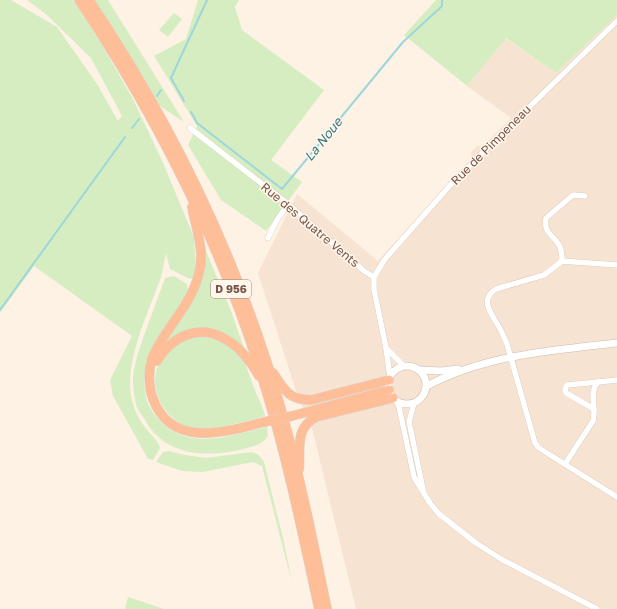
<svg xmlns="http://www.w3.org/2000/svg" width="617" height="609" viewBox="0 0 617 609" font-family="'Golos Text',sans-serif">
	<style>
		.residential { fill: #f6e3d2 }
		.green { fill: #d6edc2 }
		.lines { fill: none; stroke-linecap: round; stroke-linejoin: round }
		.stream { stroke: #9dd6db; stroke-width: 2 }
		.minor-casing { stroke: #d2bbac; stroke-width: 6 }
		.tertiary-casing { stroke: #d2bbac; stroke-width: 8 }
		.trunk-casing { stroke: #dcd3cf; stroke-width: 10 }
		.minor { stroke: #fff; stroke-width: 5.5 }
		.tertiary { stroke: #fff; stroke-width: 7 }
		.trunk { stroke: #febe98; stroke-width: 9 }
		.trunk-bridge-casing { stroke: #dcd3cf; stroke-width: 10; stroke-linecap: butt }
		.trunk-bridge { stroke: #febe98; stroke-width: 9 }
		.labels { text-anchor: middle; stroke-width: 3; stroke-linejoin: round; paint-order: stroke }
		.shield { fill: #fff6ec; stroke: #a08579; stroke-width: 1 }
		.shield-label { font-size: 11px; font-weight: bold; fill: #785548 }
		.street-label { font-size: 12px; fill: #785548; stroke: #fff6ec }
		.water-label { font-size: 13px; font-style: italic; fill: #3a787e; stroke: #fff6ec }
	</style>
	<rect width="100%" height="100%" fill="#fef2e4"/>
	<path class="residential" d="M 617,15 L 617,609 L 356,609 L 312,428 L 298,397 L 258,273 L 297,194 L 378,261 L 471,159 L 471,152 L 477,146 L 483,146 L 511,118 L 467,86 L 505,38 L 556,73 Z"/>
	<g class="green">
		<path d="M 0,0 L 11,0 L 57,27 L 97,84 L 118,121 L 122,116 L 91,58 L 47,15 L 27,0 L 73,0 L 102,45 L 134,101 L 163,163 L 194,237 L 196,269 L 193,278 L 190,279 L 170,269 L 166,253 C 164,262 163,272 160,280 C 147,316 120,370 134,407 C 136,413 140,421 144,426 C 149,434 158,439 160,448 L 153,460 L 148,459 L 113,396 L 110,380 L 132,336 L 34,266 L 0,313 Z"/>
		<path d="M 93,0 L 108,0 L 184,122 L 160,106 Z"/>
		<path d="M 198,0 L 239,0 L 235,7 L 242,30 L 324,90 L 271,160 L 302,182 L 266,231 L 221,200 L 188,145 L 197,126 L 154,56 L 186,39 Z"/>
		<path d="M 436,0 L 617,0 L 617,15 L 556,73 L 506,38 L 467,86 L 404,35 Z"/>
		<path d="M 174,13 L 182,19 L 168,37 L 159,30 Z"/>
		<path d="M 203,244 L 231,311 L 245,351 L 217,332 L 165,345 L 163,343 L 193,297 Z"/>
		<path d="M 174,276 L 187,284 L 188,292 C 179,308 170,324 161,340 C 157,347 151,354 148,361 C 143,373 143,391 148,403 C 151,410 156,417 162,423 C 192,451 231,435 267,427 L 268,436 C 261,446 250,447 239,450 C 204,458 164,455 145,420 C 142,415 137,410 136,404 C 134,397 133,388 133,380 C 133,369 137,357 140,347 C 148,324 157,301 165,278 Z"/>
		<path d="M 197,336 C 215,338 236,343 244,361 C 249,372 252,383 256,393 C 260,402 263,407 265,416 C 244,422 212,432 190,427 C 163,420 144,383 162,359 C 171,347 183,341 197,336 Z"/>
		<path d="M 169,451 L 185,455 L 206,458 L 251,452 C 258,453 260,456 264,462 L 284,542 L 292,583 L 262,466 L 253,462 L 203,472 L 182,471 L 156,462 L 163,452 Z"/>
		<path d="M 128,597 L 164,609 L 125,609 Z"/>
	</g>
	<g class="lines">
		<g class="stream">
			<path d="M 157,96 L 161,90"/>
			<path d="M 184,101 L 171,78 L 207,0"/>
			<path d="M 191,112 L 197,123 L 282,189 L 403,42 L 442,6 L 442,0"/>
			<path d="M 132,128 L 139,119"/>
			<path d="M 0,310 L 125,137"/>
		</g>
		<defs>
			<g id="minor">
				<path d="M 190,128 L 288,204 L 364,271 L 374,277"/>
				<path d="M 268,238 L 277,220 L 288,204"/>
				<path d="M 562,261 C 562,256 562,250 559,245 C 553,235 543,232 546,218 L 573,195 L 585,196"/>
				<path d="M 617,265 L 562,261 L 544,275 L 496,289 C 479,300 491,313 499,327 C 502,332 504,338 507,344 L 535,443 L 539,448 L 617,497"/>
				<path d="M 386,348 L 404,366"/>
				<path d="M 390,377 L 386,348 L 374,289 L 374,277 L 385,259 L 453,182 L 617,21"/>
				<path d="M 398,402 L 414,477 L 430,503 L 439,514 L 476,543 L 501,559 L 597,609"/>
				<path d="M 414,403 L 409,422 L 423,489"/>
				<path d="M 594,409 L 566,393 L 565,389 L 567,385 L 598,382"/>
				<path d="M 565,464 L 593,421 C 597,407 588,393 598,382 L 617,380"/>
			</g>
			<g id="tertiary">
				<circle cx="407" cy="385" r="19"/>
				<path d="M 419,370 L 441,371 L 458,369"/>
				<path d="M 427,386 C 485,355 553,350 617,343"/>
			</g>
			<g id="trunk">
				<path d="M 79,0 C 159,120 225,252 266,390 C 288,462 303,536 319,609"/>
				<path d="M 89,0 C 173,125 240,264 281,409 C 300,475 313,542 327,609"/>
				<path d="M 192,207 C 196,229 205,250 199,273 C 192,304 167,326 154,354 C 148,367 148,386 153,399 C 172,449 225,432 264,422"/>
				<path d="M 157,361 C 171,337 199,323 225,339 C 239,346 251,362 259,376"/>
				<path d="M 273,373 C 285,390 288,400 311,400 L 389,380"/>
				<path d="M 292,416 L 389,390"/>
				<path d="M 299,469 C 301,448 294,429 316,417 L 393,398"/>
			</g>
		</defs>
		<use href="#minor" class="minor-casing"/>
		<use href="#tertiary" class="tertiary-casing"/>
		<use href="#trunk" class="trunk-casing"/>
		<use href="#minor" class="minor"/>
		<use href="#tertiary" class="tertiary"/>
		<use href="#trunk" class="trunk"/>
		<defs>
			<path id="trunk-bridge" d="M 264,422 L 292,416"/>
		</defs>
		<use href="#trunk-bridge" class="trunk-bridge-casing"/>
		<use href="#trunk-bridge" class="trunk-bridge"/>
	</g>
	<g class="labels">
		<rect class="shield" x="211" y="280" width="40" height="18" rx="3"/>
		<g class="shield-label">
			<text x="231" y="293">D 956</text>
		</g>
		<g class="street-label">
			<text transform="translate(491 145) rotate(-45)" y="4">Rue de Pimpeneau</text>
			<text transform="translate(310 225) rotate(40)" y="4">Rue des Quatre Vents</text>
		</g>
		<g class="water-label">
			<text transform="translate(323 139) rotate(-51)" y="5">La Noue</text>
		</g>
	</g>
</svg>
